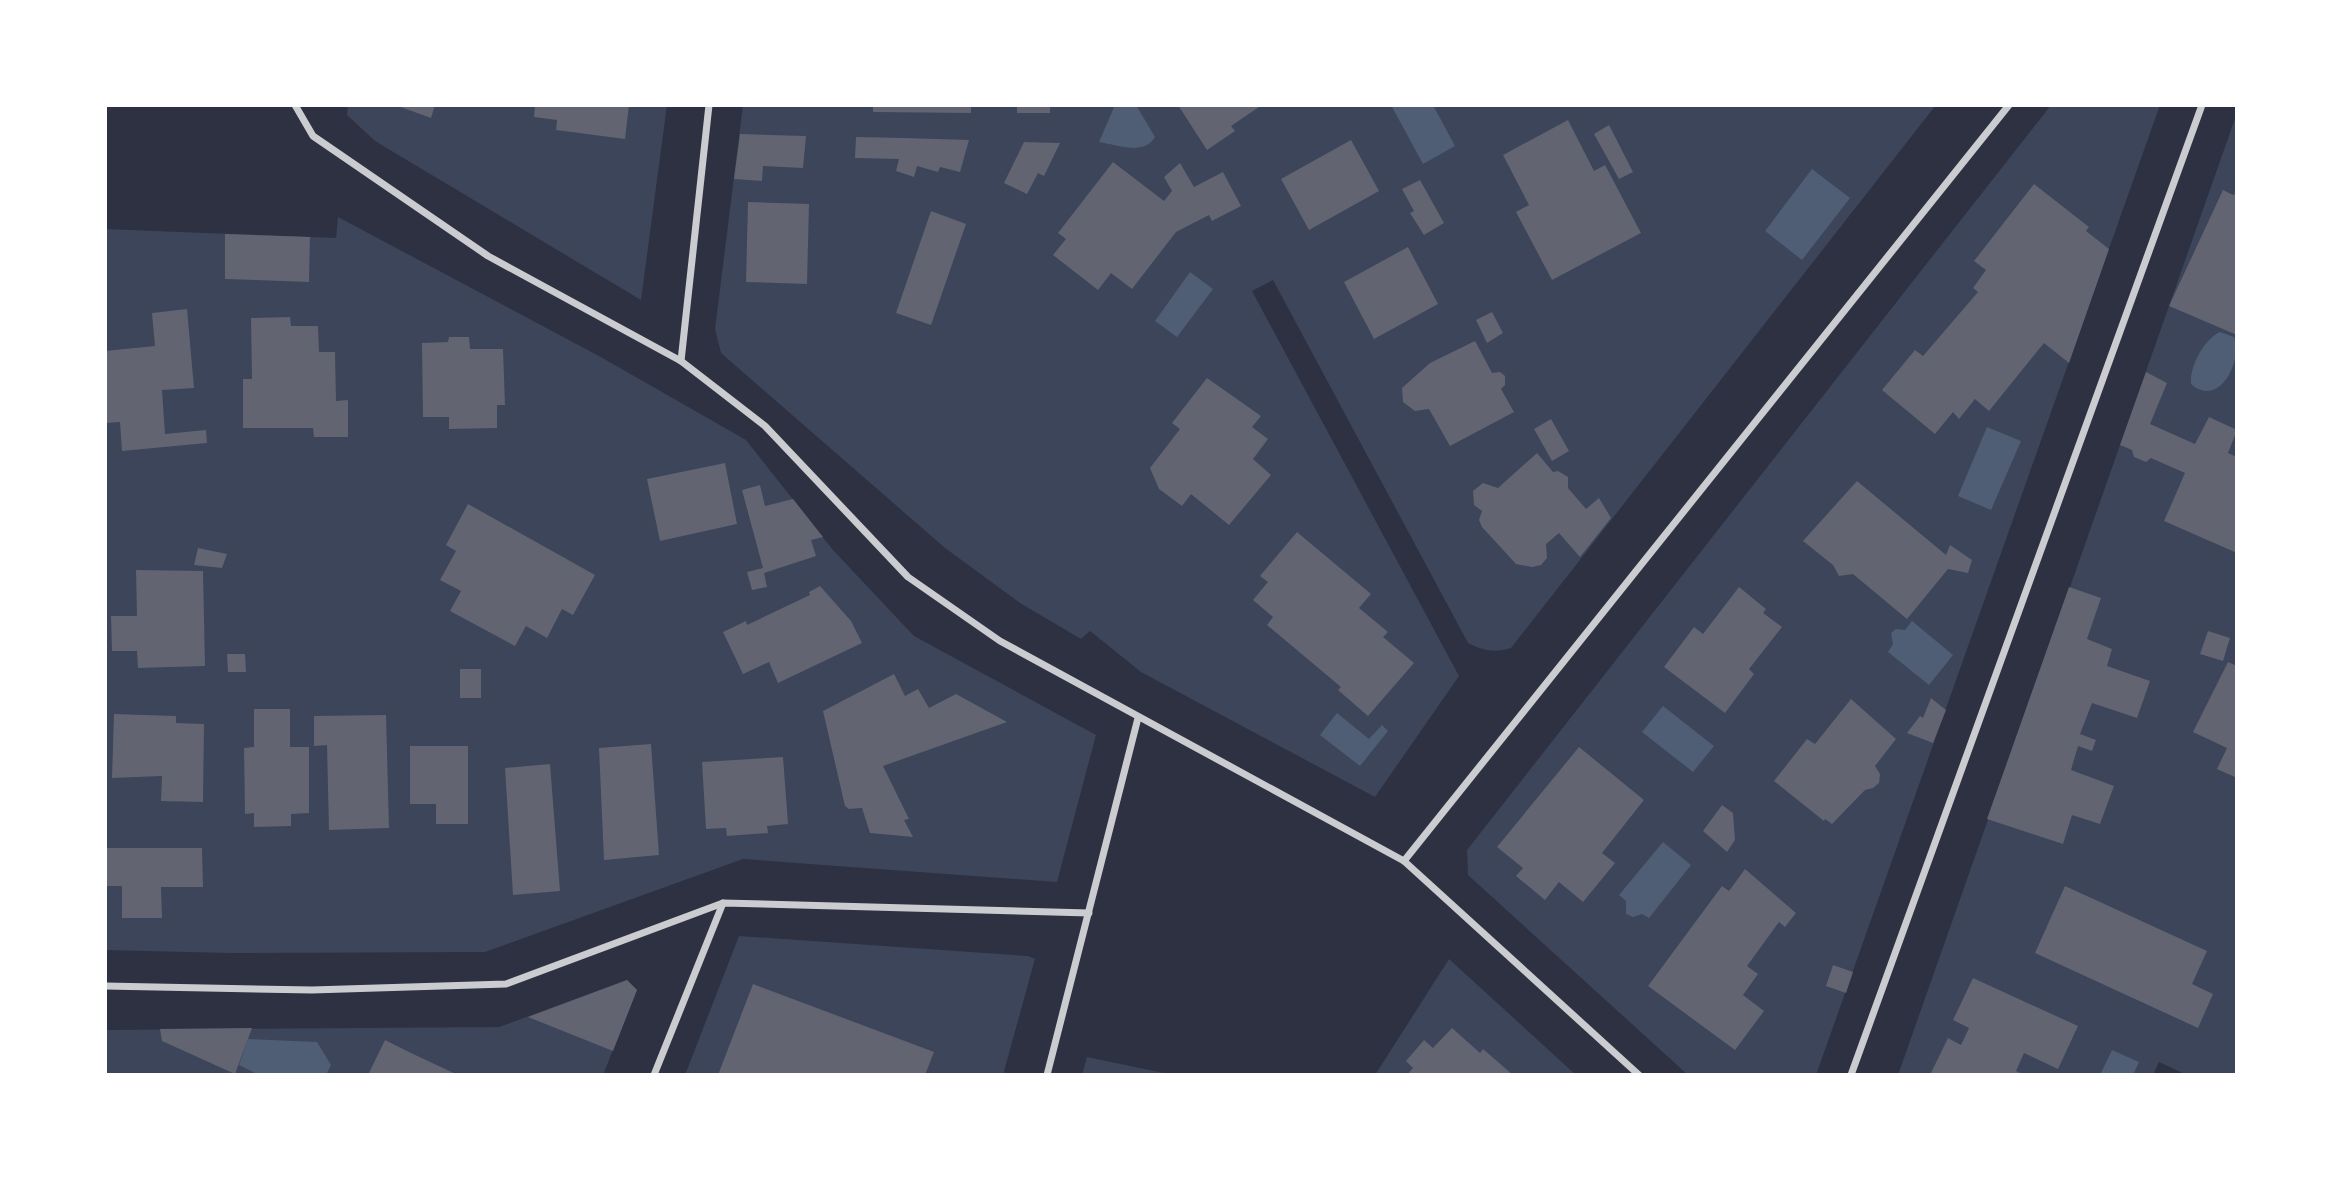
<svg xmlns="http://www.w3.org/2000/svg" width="2342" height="1180" viewBox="0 0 2342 1180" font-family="'Exo 2',sans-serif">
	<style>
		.green { fill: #3c4559 }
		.water { fill: #4f5d75 }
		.building { fill: #626471 }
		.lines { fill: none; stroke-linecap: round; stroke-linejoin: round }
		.minor { stroke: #caccd0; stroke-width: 7 }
	</style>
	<rect width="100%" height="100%" fill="#2d3142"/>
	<g class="green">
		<path d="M 348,105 L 667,105 L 641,300 L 375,141 L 347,115 Z"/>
		<path d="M 743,105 L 1936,105 L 1511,648 C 1494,653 1484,651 1468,643 L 1273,280 L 1252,291 L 1459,676 L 1375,797 L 1141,672 L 1090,631 L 1081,639 L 1020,603 L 945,548 L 721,353 L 715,329 Z"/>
		<path d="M 2051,105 L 2160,105 L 1816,1075 L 1688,1075 L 1468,875 L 1467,850 Z"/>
		<path d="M 2237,113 L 2237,1075 L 2187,1075 L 2159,1062 L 2153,1075 L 1898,1075 Z"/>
		<path d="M 338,217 L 599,356 L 746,440 L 833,550 L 914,636 L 1096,735 L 1057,882 L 743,859 L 485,952 L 229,953 L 105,950 L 105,229 L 336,238 Z"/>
		<path d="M 739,936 L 1028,956 L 1035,959 L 1003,1075 L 685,1075 Z"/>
		<path d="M 1449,959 L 1576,1075 L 1375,1075 Z"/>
		<path d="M 627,980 L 637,990 L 603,1075 L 105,1075 L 105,1030 L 499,1027 Z"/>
		<path d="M 1087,1057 L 1173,1075 L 1082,1075 Z"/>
	</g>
	<g class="water">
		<path d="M 1115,105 L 1136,105 L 1155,137 C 1144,156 1118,145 1099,142 Z"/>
		<path d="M 1391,105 L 1433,105 L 1455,146 L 1423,164 Z"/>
		<path d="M 1812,169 L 1850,198 L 1802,260 L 1765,231 Z"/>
		<path d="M 1190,272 L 1213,289 L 1177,337 L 1155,321 Z"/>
		<path d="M 2220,332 L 2234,337 C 2243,361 2219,409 2191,384 C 2189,367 2204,339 2220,332 Z"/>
		<path d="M 1987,427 L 2021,441 L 1991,510 L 1958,496 Z"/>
		<path d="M 1912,621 L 1953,655 L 1929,685 L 1888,652 L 1893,644 L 1891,633 L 1896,629 L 1905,630 Z"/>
		<path d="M 1663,706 L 1714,746 L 1693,772 L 1642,732 Z"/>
		<path d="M 1337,713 L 1369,739 L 1382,725 L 1388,731 L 1360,766 L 1320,735 Z"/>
		<path d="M 1663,842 L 1691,865 L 1649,918 L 1642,914 L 1633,917 L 1626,914 L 1626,901 L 1619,895 Z"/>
		<path d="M 248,1039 L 317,1042 L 331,1065 L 326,1075 L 259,1075 L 239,1065 Z"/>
		<path d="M 2112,1050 L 2139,1062 L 2133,1075 L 2100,1075 Z"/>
	</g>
	<g class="building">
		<path d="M 395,105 L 435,105 L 431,118 Z"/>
		<path d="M 535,105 L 629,105 L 625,139 L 556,130 L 557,120 L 534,117 Z"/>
		<path d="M 873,105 L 971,105 L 971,113 L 873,112 Z"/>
		<rect x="1017" y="105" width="33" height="8"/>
		<path d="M 1178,105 L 1262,105 L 1231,126 L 1235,131 L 1207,150 Z"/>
		<path d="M 1568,120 L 1594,171 L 1605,165 L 1641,233 L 1552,280 L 1516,212 L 1529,205 L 1503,155 Z"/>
		<path d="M 1609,125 L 1633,172 L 1619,179 L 1594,134 Z"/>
		<path d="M 740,134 L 806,136 L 803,168 L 763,166 L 762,181 L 734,179 Z"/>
		<path d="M 856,137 L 905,138 L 969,140 L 960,172 L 940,167 L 938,172 L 917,166 L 914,177 L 896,171 L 899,159 L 855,158 Z"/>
		<path d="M 1351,140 L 1379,191 L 1309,230 L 1281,179 Z"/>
		<path d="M 1024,142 L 1060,143 L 1044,176 L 1038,173 L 1027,194 L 1004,183 Z"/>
		<path d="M 1113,162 L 1164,201 L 1172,191 L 1164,177 L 1180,163 L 1194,187 L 1223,172 L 1241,206 L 1212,221 L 1209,215 L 1176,232 L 1132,289 L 1111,273 L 1098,290 L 1053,255 L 1066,239 L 1058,233 Z"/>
		<path d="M 1420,180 L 1444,223 L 1424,235 L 1410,213 L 1414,211 L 1402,189 Z"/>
		<path d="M 2034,184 L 2089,227 L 2086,231 L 2109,249 L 2069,363 L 2044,343 L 1989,411 L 1975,399 L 1959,419 L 1953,412 L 1935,434 L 1882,390 L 1915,350 L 1923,356 L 1978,292 L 1973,288 L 1986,270 L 1974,261 Z"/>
		<path d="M 2223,190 L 2233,195 L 2237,193 L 2237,335 L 2169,306 Z"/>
		<path d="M 748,202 L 809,204 L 807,284 L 746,282 Z"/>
		<path d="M 931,211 L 966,224 L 931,325 L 896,313 Z"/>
		<path d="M 225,234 L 310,237 L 309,282 L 225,279 Z"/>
		<path d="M 1408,247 L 1438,304 L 1374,339 L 1344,282 Z"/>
		<path d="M 187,309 L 194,388 L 162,390 L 165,434 L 206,430 L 207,443 L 122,451 L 120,422 L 105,423 L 105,351 L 155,346 L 152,313 Z"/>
		<path d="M 1492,312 L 1503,333 L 1487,343 L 1476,320 Z"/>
		<path d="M 290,317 L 291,326 L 318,326 L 319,352 L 335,352 L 336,401 L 348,400 L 348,437 L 314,437 L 313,428 L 243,428 L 243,379 L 252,379 L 251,318 Z"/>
		<path d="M 449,337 L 469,337 L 470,349 L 503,349 L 505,405 L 497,405 L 497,428 L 449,429 L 449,417 L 423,417 L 422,343 L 448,342 Z"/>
		<path d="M 1475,341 L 1492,373 L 1500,372 L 1505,376 L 1505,385 L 1501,389 L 1514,412 L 1450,446 L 1429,409 L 1415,411 L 1403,402 L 1402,388 L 1430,363 Z"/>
		<path d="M 2146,372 L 2167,383 L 2150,424 L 2195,444 L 2209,417 L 2237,430 L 2228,453 L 2237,457 L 2237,553 L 2164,521 L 2185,473 L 2151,458 L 2146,462 L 2134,457 L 2132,450 L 2120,445 Z"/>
		<path d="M 1207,378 L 1261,416 L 1252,427 L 1268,439 L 1253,459 L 1271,475 L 1229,525 L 1191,494 L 1182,506 L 1159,489 L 1150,468 L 1180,429 L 1172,423 Z"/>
		<path d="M 1551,419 L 1569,451 L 1552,461 L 1534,429 Z"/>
		<path d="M 1537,453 L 1553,472 L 1558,471 L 1568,477 L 1568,488 L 1586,509 L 1599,498 L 1611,518 L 1580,557 L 1559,533 L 1546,544 L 1547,558 L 1541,565 L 1532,567 L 1516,564 L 1482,527 L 1479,520 L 1482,511 L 1474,505 L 1473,491 L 1483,483 L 1498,488 Z"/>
		<path d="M 725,463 L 737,524 L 660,541 L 647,479 Z"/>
		<path d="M 1857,481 L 1946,555 L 1950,545 L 1972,560 L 1968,573 L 1948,569 L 1907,619 L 1853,574 L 1839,576 L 1833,565 L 1803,541 Z"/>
		<path d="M 760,485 L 765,506 L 793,499 L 823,537 L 811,540 L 816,556 L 764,573 L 767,587 L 752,590 L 747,572 L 763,568 L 742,490 Z"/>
		<path d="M 468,504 L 595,575 L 573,615 L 562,609 L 547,638 L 526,626 L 515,646 L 450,611 L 461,591 L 440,580 L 456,551 L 446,545 Z"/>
		<path d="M 1297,532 L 1371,594 L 1359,608 L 1388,632 L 1383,637 L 1414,663 L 1368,716 L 1338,690 L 1341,687 L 1267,625 L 1273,617 L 1253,600 L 1268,582 L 1260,576 Z"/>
		<path d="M 198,548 L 227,554 L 222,568 L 194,565 Z"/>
		<path d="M 136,570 L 203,571 L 205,666 L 138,668 L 137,651 L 112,651 L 111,616 L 137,616 Z"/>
		<path d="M 820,586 L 851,621 L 862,643 L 778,683 L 769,662 L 743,674 L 723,632 L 746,621 L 747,625 L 810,595 L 809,592 Z"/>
		<path d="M 1739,587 L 1766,609 L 1763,613 L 1782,627 L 1749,669 L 1754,674 L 1725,713 L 1664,667 L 1694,627 L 1703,634 Z"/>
		<path d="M 2069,587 L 2101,598 L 2087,639 L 2112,649 L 2107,666 L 2150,681 L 2137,718 L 2092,703 L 2080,734 L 2096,740 L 2092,751 L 2078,746 L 2071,770 L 2114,786 L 2100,824 L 2072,815 L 2063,844 L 1987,819 Z"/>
		<path d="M 2208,631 L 2230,638 L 2223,661 L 2200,654 Z"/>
		<path d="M 227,654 L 245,654 L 246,672 L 228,672 Z"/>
		<path d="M 2228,662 L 2237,666 L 2237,778 L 2217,769 L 2227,748 L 2193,732 Z"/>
		<rect x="460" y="669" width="21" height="29"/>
		<path d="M 894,674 L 905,696 L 918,689 L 929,708 L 956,694 L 1007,722 L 883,766 L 909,819 L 904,820 L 913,837 L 870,833 L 862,808 L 849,809 L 845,806 L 823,711 Z"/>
		<path d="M 1931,698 L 1946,710 L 1933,743 L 1907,733 L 1920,716 L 1923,718 Z"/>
		<path d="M 1851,699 L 1896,739 L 1875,766 L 1880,774 L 1879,783 L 1873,788 L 1865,790 L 1832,824 L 1825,819 L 1824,821 L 1774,781 L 1807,739 L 1815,744 Z"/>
		<path d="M 254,709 L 290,709 L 290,747 L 309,747 L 309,813 L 291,814 L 291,826 L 254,827 L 254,813 L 245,814 L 244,748 L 254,747 Z"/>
		<path d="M 114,714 L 176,716 L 176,723 L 204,724 L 203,802 L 161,801 L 162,776 L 112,778 Z"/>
		<path d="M 386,715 L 389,828 L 329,830 L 327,745 L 314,746 L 314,716 Z"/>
		<path d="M 651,744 L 659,855 L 604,860 L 599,748 Z"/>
		<path d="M 410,746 L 468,746 L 468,824 L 436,824 L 436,804 L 410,804 Z"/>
		<path d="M 1579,747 L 1644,800 L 1602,853 L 1615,863 L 1583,902 L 1559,882 L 1545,900 L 1516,876 L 1523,868 L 1497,847 Z"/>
		<path d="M 783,757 L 788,824 L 767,826 L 768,833 L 727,836 L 726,828 L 706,829 L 702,762 Z"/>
		<path d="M 550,764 L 560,891 L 513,895 L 505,768 Z"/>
		<path d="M 1722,805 L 1733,813 L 1735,840 L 1727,852 L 1703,831 Z"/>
		<path d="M 105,848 L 202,848 L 203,887 L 161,887 L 162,918 L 122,918 L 122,886 L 105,886 Z"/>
		<path d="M 1745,869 L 1796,913 L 1785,927 L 1779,922 L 1747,966 L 1758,974 L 1743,995 L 1764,1011 L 1735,1050 L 1648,986 L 1722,886 L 1729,891 Z"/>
		<path d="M 2065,886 L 2207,951 L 2192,984 L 2213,994 L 2198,1028 L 2035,953 Z"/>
		<path d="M 1833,965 L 1853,972 L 1846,993 L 1826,986 Z"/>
		<path d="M 1973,978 L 2078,1026 L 2058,1069 L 2024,1053 L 2016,1071 L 2025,1075 L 1930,1075 L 1948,1038 L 1961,1045 L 1969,1028 L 1953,1020 Z"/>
		<path d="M 627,980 L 637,990 L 613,1051 L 528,1017 Z"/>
		<path d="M 753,984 L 934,1052 L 925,1075 L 718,1075 Z"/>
		<path d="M 252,1028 L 235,1074 L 162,1041 L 160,1029 Z"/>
		<path d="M 1452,1028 L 1480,1053 L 1483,1049 L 1513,1075 L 1407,1075 L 1413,1068 L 1406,1061 L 1424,1040 L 1433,1048 Z"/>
		<path d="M 385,1040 L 411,1053 L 458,1075 L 368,1075 Z"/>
	</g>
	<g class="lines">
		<g class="minor">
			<path d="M 295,105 L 313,136 L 488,256 L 681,361 L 765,426 L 908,577 L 1000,641 L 1404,861 L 1639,1075"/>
			<path d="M 681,361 L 709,105"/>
			<path d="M 1404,861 L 2009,105"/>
			<path d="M 105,986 L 312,990 L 506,984 L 723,903 L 1089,913"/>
			<path d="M 654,1075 L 723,903"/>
			<path d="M 1047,1075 L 1138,718"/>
			<path d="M 1851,1075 L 2202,105"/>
		</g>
	</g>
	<rect width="2342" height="1180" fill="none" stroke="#ffffff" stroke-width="214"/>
</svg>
